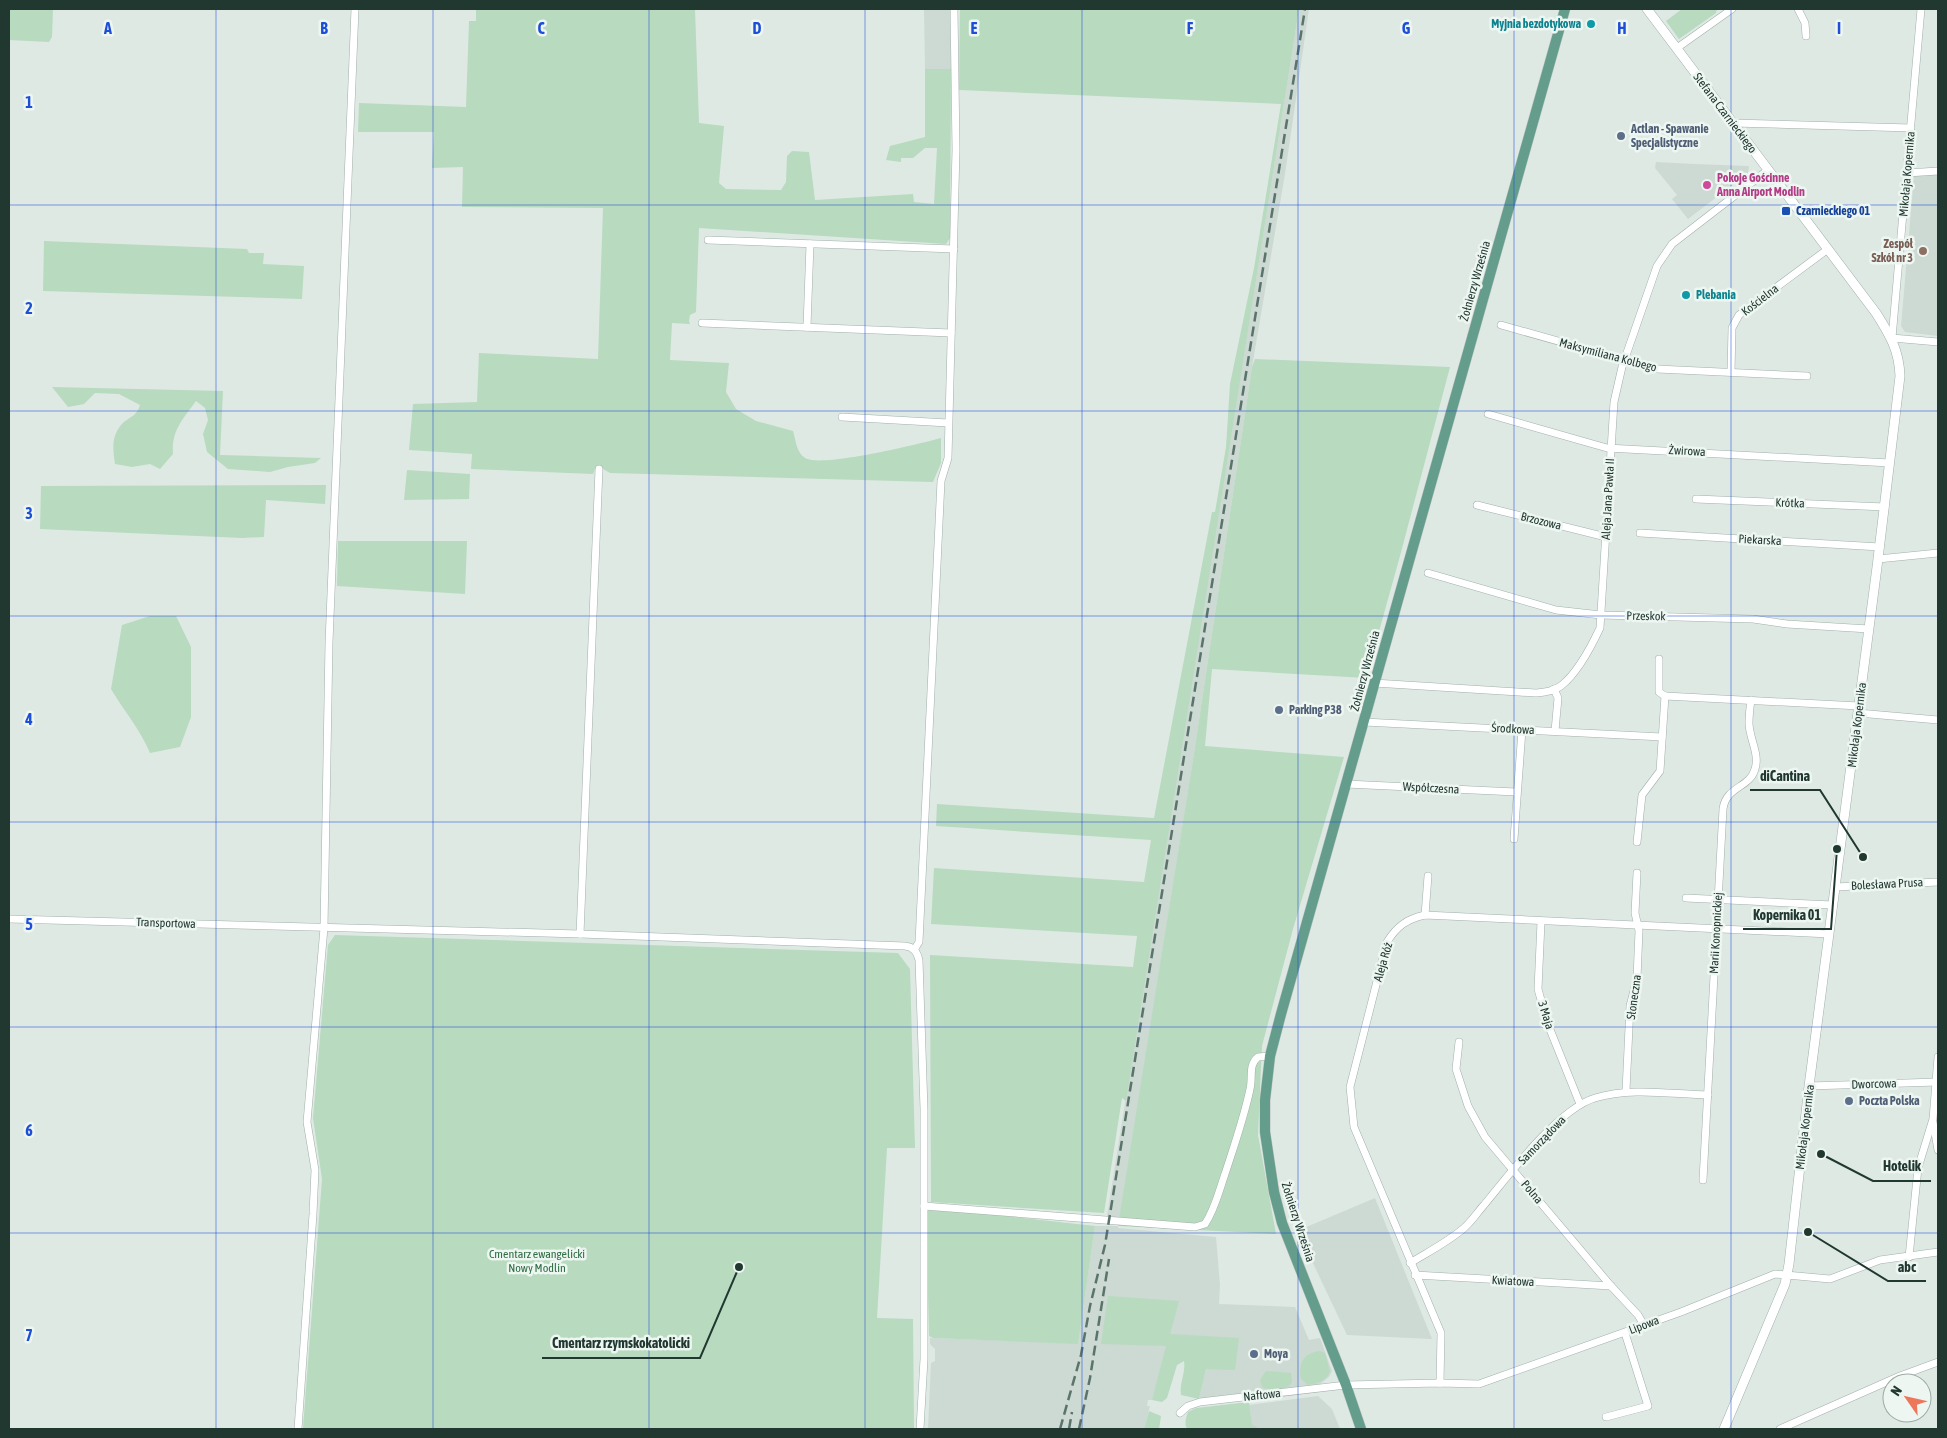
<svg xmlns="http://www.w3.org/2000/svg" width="1947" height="1438" viewBox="0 0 1947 1438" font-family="'Asap Condensed',sans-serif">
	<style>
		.built { fill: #cdd9d3 }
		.green { fill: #b8dabf }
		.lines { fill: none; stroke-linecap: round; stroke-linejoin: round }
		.minor-casing { stroke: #a1b0aa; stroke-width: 8 }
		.tertiary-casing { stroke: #a1b0aa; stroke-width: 10 }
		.primary-casing { stroke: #bcc3c1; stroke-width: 11 }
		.minor { stroke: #fff; stroke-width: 7 }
		.tertiary { stroke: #fff; stroke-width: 9 }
		.primary { stroke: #649d8c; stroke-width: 10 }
		.rail { stroke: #5a746c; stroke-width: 2.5; stroke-dasharray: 10 5; stroke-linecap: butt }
		.grid { fill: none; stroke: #1d4ed8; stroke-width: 1; stroke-opacity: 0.55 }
		.culture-dot { fill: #0f9aa8; stroke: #eef6f2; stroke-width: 2 }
		.service-dot { fill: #5c6f8a; stroke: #eef6f2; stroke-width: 2 }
		.hotel-dot { fill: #d1479c; stroke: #eef6f2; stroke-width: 2 }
		.transit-dot { fill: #1a4fb4; stroke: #eef6f2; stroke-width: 2 }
		.education-dot { fill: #8d6e63; stroke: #eef6f2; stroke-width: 2 }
		.labels { text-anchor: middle; stroke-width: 5; stroke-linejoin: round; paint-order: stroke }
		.culture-label { font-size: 12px; font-weight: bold; fill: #0d838f; stroke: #eef6f2; text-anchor: end }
		.street-label { font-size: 12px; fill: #203830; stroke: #eef6f2 }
		.service-label { font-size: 12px; font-weight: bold; fill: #4e5e75; stroke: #eef6f2; text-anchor: start }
		.hotel-label { font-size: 12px; font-weight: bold; fill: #b23c85; stroke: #eef6f2; text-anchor: start }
		.transit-label { font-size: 12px; font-weight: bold; fill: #164399; stroke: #eef6f2; text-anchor: start }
		.education-label { font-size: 12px; font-weight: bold; fill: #785e54; stroke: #eef6f2; text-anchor: end }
		.park-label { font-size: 12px; fill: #2d6d42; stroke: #eef6f2 }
		.grid-label { font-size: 16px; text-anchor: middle; font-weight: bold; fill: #1d4ed8; stroke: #eef6f2; stroke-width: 5; stroke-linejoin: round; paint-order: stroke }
		.leader { fill: none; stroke: #203830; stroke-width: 2 }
		.callout-dot { fill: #203830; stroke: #eef6f2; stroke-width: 2 }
		.callout-label { font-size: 14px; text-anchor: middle; font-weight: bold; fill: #203830; stroke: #eef6f2; stroke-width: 5; stroke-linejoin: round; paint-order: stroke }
	</style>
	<rect width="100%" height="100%" fill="#dee9e4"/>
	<g class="built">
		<path d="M 924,9 L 950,9 L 951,69 L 925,69 Z"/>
		<path d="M 1299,9 L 1309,9 L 1285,174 L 1252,367 L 1195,747 L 1120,1218 L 1107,1216 Z"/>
		<path d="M 1656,162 L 1694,164 L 1749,166 L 1748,173 L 1688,219 L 1672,199 L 1677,195 L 1655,168 Z"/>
		<path d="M 1938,174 L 1938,336 L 1905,332 L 1901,326 L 1914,176 Z"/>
		<path d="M 1375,1198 L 1432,1339 L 1347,1335 L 1312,1261 L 1304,1228 Z"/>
		<path d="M 1095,1226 L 1118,1226 L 1118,1228 L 1216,1237 L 1220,1285 L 1219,1304 L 1295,1307 L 1309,1340 L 1320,1338 L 1332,1371 L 1329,1377 L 1320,1384 L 1199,1399 L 1206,1369 L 1170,1334 L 1179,1302 L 1152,1400 L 1148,1400 L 1147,1406 L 1150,1406 L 1144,1429 L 928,1429 L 931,1363 L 935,1361 L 935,1349 L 930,1344 L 930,1338 L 1078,1343 Z"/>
		<path d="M 1318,1396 L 1332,1409 L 1340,1429 L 1261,1429 L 1252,1426 L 1249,1405 Z"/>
	</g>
	<g class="green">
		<path d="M 9,9 L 53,9 L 52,37 L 49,42 L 9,40 Z"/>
		<path d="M 476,9 L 695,9 L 699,123 L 724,126 L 719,183 L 726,189 L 781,190 L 786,182 L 787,156 L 792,151 L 809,152 L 815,200 L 913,194 L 914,202 L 934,204 L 937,148 L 925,148 L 913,158 L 901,158 L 901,162 L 886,160 L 890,146 L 925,137 L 925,69 L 951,69 L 950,238 L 946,244 L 699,228 L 696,312 L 690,315 L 689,321 L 690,324 L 672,323 L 670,360 L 729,363 L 726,392 L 736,409 L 756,421 L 793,431 C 796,440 796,452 805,458 C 821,468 919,444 941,438 L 941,463 L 933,482 L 610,473 L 603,469 L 595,469 L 593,474 L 471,469 L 472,454 L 409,450 L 413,404 L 477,402 L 479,353 L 598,359 L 603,208 L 462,207 L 463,167 L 432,168 L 434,132 L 358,132 L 359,103 L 466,107 L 469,21 L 476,21 Z"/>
		<path d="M 960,9 L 1299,9 L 1126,1101 L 1122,1098 L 1104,1213 L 931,1202 L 930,955 L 1133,967 L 1137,936 L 931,924 L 934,868 L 1144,882 L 1151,840 L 936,826 L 937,804 L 1154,818 L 1212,512 L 1215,512 L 1226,447 L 1230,384 L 1254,268 L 1281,104 L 959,90 Z"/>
		<path d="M 1682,9 L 1717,9 L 1716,13 L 1679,39 L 1666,21 Z"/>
		<path d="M 44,241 L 247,249 L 249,253 L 264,253 L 263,264 L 304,266 L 302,299 L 43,291 Z"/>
		<path d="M 1255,359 L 1450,367 L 1400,556 L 1366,678 L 1212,669 L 1205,746 L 1344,757 L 1293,929 L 1262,1046 L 1258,1135 L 1276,1234 L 1118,1226 L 1195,747 L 1252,367 Z"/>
		<path d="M 52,387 L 223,391 L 220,455 L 321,458 L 315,463 L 288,467 L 270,472 L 228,469 L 207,452 L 203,434 L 208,420 L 205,408 L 196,401 C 183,419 171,431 173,454 L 160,469 L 150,464 L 132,467 L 115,464 C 113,450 111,437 121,425 C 129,416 136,418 140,405 L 119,394 L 95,393 L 84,404 L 68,407 Z"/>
		<path d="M 407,470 L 470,474 L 469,499 L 404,500 Z"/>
		<path d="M 326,485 L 325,504 L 266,500 L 264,537 L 242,538 L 40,529 L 41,486 Z"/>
		<path d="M 338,541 L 467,541 L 465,594 L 337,586 Z"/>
		<path d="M 150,616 L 176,616 L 191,647 L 191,717 L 180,747 L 150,753 C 140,729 124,711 111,689 L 122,625 Z"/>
		<path d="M 335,935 L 898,953 L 910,969 L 915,1148 L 887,1148 L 877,1318 L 913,1319 L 914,1429 L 303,1428 L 322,1179 L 313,1118 L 328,945 Z"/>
		<path d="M 926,1210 L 987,1214 L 1095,1226 L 1078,1344 L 933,1338 L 929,1336 Z"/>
		<path d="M 1108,1296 L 1179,1301 L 1170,1334 L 1239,1338 L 1235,1370 L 1206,1369 L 1199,1399 L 1181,1395 C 1179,1384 1186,1372 1184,1361 L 1177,1365 L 1167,1398 L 1162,1402 L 1152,1400 L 1166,1346 L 1101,1344 Z"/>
		<path d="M 1319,1351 L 1325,1353 L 1330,1372 C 1325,1381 1319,1383 1308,1385 L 1301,1379 C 1298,1363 1303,1354 1319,1351 Z"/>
		<path d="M 1266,1371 L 1291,1373 L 1292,1382 C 1287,1391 1270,1391 1262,1387 L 1260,1380 Z"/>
		<path d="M 1249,1402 L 1252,1425 L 1261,1429 L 1187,1429 C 1184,1423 1186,1418 1188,1412 L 1196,1408 Z"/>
		<path d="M 1149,1411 L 1161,1416 L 1159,1429 L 1144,1429 Z"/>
	</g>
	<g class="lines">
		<defs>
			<g id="minor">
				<path d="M 1798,9 L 1805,23 L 1806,36"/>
				<path d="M 1921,9 L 1892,338 L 1938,342"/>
				<path d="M 1677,48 L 1732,9"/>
				<path d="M 1733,123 L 1911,128"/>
				<path d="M 1907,173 L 1938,171"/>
				<path d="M 708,240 L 954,249"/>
				<path d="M 702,323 L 951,333"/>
				<path d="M 1501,325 L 1657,369 L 1807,376"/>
				<path d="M 807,327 L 810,244"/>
				<path d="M 1731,372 L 1732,328 L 1739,315 L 1828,249"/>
				<path d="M 1488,414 L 1607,448 L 1890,463"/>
				<path d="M 842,417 L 948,423"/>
				<path d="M 1696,499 L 1885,507"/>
				<path d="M 1477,505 L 1606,537"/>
				<path d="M 1640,533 L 1880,547"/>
				<path d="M 1878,559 L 1938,553"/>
				<path d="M 1428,573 L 1556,610 L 1601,615 L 1753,619 L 1787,624 L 1869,629"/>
				<path d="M 1659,659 L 1659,692 L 1665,696"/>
				<path d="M 1374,683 L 1536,693 C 1545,692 1555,691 1562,685 C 1577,673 1592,645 1600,628 L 1614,402 L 1622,367 L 1657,266 L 1672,244 L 1768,170"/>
				<path d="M 1554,689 L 1558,698 L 1555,731"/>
				<path d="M 1665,696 L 1859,706"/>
				<path d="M 1858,713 L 1938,720"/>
				<path d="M 1364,722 L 1662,737"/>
				<path d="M 1346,784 L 1516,792"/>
				<path d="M 1514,839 L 1522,730"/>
				<path d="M 1637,842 L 1642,795 L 1660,771 L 1665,696"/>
				<path d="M 1835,887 L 1938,882"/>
				<path d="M 1686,898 L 1833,905"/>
				<path d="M 1425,915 L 1428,876"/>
				<path d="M 9,919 L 580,934 L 905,946 C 914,947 917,952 919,960 L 924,1109 L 924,1359 L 920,1429"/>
				<path d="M 1541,922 L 1538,989 L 1547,1022 L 1580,1104"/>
				<path d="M 580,934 L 599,469"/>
				<path d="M 914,950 L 919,942 L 941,481 L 948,458 L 956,150 L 954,9"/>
				<path d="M 1459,1042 L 1456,1069 L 1468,1106 L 1485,1137 L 1611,1286 L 1638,1315 L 1644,1325"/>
				<path d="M 1809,1086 L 1938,1082"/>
				<path d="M 1626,1091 L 1630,1006 L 1637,978 L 1639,931 L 1635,913 L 1637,873"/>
				<path d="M 1933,1122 L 1938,1150"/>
				<path d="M 1703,1180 L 1723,809 C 1726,786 1750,788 1755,769 C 1760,754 1749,738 1749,723 C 1749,715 1750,707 1751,700"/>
				<path d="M 924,1206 L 1195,1227 L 1205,1224 C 1215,1209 1219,1191 1225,1174 C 1234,1146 1244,1118 1250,1089 C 1253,1077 1248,1065 1258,1057 L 1270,1056"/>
				<path d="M 1909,1257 L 1918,1168 L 1933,1119 L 1938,1057"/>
				<path d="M 1410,1263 C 1428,1252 1448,1242 1464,1228 C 1471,1222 1477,1213 1484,1205 C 1509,1175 1558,1109 1595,1098 C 1631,1087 1670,1094 1708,1095"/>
				<path d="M 1415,1275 L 1611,1286"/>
				<path d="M 1440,1383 L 1441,1333 L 1354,1127 L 1350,1087 L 1387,942 C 1397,926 1407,919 1425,915 L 1829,934"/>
				<path d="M 1180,1413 L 1188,1406 L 1200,1402 L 1346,1385 L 1440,1383 L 1479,1384 L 1681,1312 L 1775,1274 L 1830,1279 L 1880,1260 L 1938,1252"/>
				<path d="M 1606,1417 L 1648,1406 L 1625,1333"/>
				<path d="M 298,1429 L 313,1214 L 315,1170 L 307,1122 L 324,928 L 329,642 L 355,9"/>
				<path d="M 1780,1429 L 1900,1376 L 1938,1362"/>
			</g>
			<path id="tertiary" d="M 1647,9 L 1876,313 C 1890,335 1899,350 1900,376 L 1877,567 L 1809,1086 L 1789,1264 L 1785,1284 L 1724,1429"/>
			<path id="primary" d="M 1361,1429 L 1346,1385 L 1282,1223 L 1274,1192 L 1265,1132 L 1265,1100 L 1270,1056 L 1281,1014 L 1565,9"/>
		</defs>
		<use href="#minor" class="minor-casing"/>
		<use href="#tertiary" class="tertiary-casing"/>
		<use href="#primary" class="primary-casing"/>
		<use href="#minor" class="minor"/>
		<use href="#tertiary" class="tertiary"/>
		<use href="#primary" class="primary"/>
		<g class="rail">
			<path d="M 1060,1429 L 1081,1355 L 1090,1306 L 1105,1245 L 1305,9"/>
			<path d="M 1069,1429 L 1072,1412"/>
			<path d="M 1079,1429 L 1090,1378 L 1109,1259"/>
		</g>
	</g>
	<path class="grid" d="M 216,9 L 216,1429M 433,9 L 433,1429M 649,9 L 649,1429M 865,9 L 865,1429M 1082,9 L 1082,1429M 1298,9 L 1298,1429M 1514,9 L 1514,1429M 1731,9 L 1731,1429M 9,205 L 1938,205M 9,411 L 1938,411M 9,616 L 1938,616M 9,822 L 1938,822M 9,1027 L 1938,1027M 9,1233 L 1938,1233"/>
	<g class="culture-dot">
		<circle cx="1591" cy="24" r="5"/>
		<circle cx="1686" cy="295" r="5"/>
	</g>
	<g class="service-dot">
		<circle cx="1621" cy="136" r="5"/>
		<circle cx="1279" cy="710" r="5"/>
		<circle cx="1849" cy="1101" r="5"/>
		<circle cx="1254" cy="1354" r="5"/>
	</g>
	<circle class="hotel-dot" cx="1707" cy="185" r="5"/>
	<rect class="transit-dot" x="1781" y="206" width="10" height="10" rx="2.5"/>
	<circle class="education-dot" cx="1923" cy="251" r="5"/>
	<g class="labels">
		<g class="culture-label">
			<text x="1581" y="28">Myjnia bezdotykowa</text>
			<text x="1696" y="299" text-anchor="start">Plebania</text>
		</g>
		<g class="street-label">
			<text transform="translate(1725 113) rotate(53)" y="4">Stefana Czarnieckiego</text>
			<text transform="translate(1907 174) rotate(-85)" y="4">Mikołaja Kopernika</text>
			<text transform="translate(1475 281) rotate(-74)" y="4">Żołnierzy Września</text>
			<text transform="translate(1760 300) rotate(-38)" y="4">Kościelna</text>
			<text transform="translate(1608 355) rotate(15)" y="4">Maksymiliana Kolbego</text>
			<text transform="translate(1687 451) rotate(3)" y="4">Żwirowa</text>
			<text transform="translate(1608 499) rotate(-87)" y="4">Aleja Jana Pawła II</text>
			<text transform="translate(1790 503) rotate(2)" y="4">Krótka</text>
			<text transform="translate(1541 521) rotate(14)" y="4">Brzozowa</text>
			<text transform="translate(1760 540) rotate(3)" y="4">Piekarska</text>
			<text transform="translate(1646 616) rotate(1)" y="4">Przeskok</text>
			<text transform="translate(1365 671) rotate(-75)" y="4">Żołnierzy Września</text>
			<text transform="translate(1857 725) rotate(-83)" y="4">Mikołaja Kopernika</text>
			<text transform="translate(1513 729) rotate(3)" y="4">Środkowa</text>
			<text transform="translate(1431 788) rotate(3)" y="4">Współczesna</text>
			<text transform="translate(1887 884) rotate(-3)" y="4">Bolesława Prusa</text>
			<text transform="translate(166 923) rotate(2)" y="4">Transportowa</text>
			<text transform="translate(1716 933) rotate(-87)" y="4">Marii Konopnickiej</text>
			<text transform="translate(1383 962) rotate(-74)" y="4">Aleja Róż</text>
			<text transform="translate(1634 997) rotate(-82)" y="4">Słoneczna</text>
			<text transform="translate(1546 1015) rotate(73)" y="4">3 Maja</text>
			<text transform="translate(1874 1084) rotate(-2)" y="4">Dworcowa</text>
			<text transform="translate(1805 1127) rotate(-83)" y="4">Mikołaja Kopernika</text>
			<text transform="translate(1542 1140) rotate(-46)" y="4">Samorządowa</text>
			<text transform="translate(1532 1192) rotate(50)" y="4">Polna</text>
			<text transform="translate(1298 1222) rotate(72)" y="4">Żołnierzy Września</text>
			<text transform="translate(1513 1281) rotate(3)" y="4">Kwiatowa</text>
			<text transform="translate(1644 1325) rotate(-21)" y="4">Lipowa</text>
			<text transform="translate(1262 1395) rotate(-6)" y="4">Naftowa</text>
		</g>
		<g class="service-label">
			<text x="1631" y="133">Actlan - Spawanie<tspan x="1631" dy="14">Specjalistyczne</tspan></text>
			<text x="1289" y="714">Parking P38</text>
			<text x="1859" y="1105">Poczta Polska</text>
			<text x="1264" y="1358">Moya</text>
		</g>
		<g class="hotel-label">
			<text x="1717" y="182">Pokoje Gościnne<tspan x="1717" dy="14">Anna Airport Modlin</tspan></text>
		</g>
		<g class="transit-label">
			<text x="1796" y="215">Czarnieckiego 01</text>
		</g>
		<g class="education-label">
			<text x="1913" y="248">Zespół<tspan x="1913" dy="14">Szkół nr 3</tspan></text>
		</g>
		<g class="park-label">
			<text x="537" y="1258">Cmentarz ewangelicki<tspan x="537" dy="14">Nowy Modlin</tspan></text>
		</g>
	</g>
	<g class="grid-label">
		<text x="108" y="34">A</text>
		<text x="324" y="34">B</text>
		<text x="541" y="34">C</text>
		<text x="757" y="34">D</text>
		<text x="974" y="34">E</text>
		<text x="1190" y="34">F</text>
		<text x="1406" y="34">G</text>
		<text x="1622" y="34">H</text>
		<text x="1839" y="34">I</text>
		<text x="29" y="108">1</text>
		<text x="29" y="314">2</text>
		<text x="29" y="519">3</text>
		<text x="29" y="725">4</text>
		<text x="29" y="930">5</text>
		<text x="29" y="1136">6</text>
		<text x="29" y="1341">7</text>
	</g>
	<path class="leader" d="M1863 857L1820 790H1750M1837 849L1831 929H1743M1821 1154L1873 1181H1931M1808 1232L1888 1281H1926M739 1267L700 1358H542"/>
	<g class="callout-dot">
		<circle cx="1863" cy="857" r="5"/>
		<circle cx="1837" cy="849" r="5"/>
		<circle cx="1821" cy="1154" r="5"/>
		<circle cx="1808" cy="1232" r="5"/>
		<circle cx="739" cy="1267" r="5"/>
	</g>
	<g class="callout-label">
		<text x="1785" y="781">diCantina</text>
		<text x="1787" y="920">Kopernika 01</text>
		<text x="1902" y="1171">Hotelik</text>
		<text x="1907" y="1272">abc</text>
		<text x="621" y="1348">Cmentarz rzymskokatolicki</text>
	</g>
	<rect width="1947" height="1438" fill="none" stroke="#203830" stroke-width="20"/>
	<g transform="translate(1907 1398) rotate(304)"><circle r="24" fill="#eef6f2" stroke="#9caaa4"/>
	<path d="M0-4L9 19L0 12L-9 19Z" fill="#ec775a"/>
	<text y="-8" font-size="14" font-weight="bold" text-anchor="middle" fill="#203830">N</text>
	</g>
</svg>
